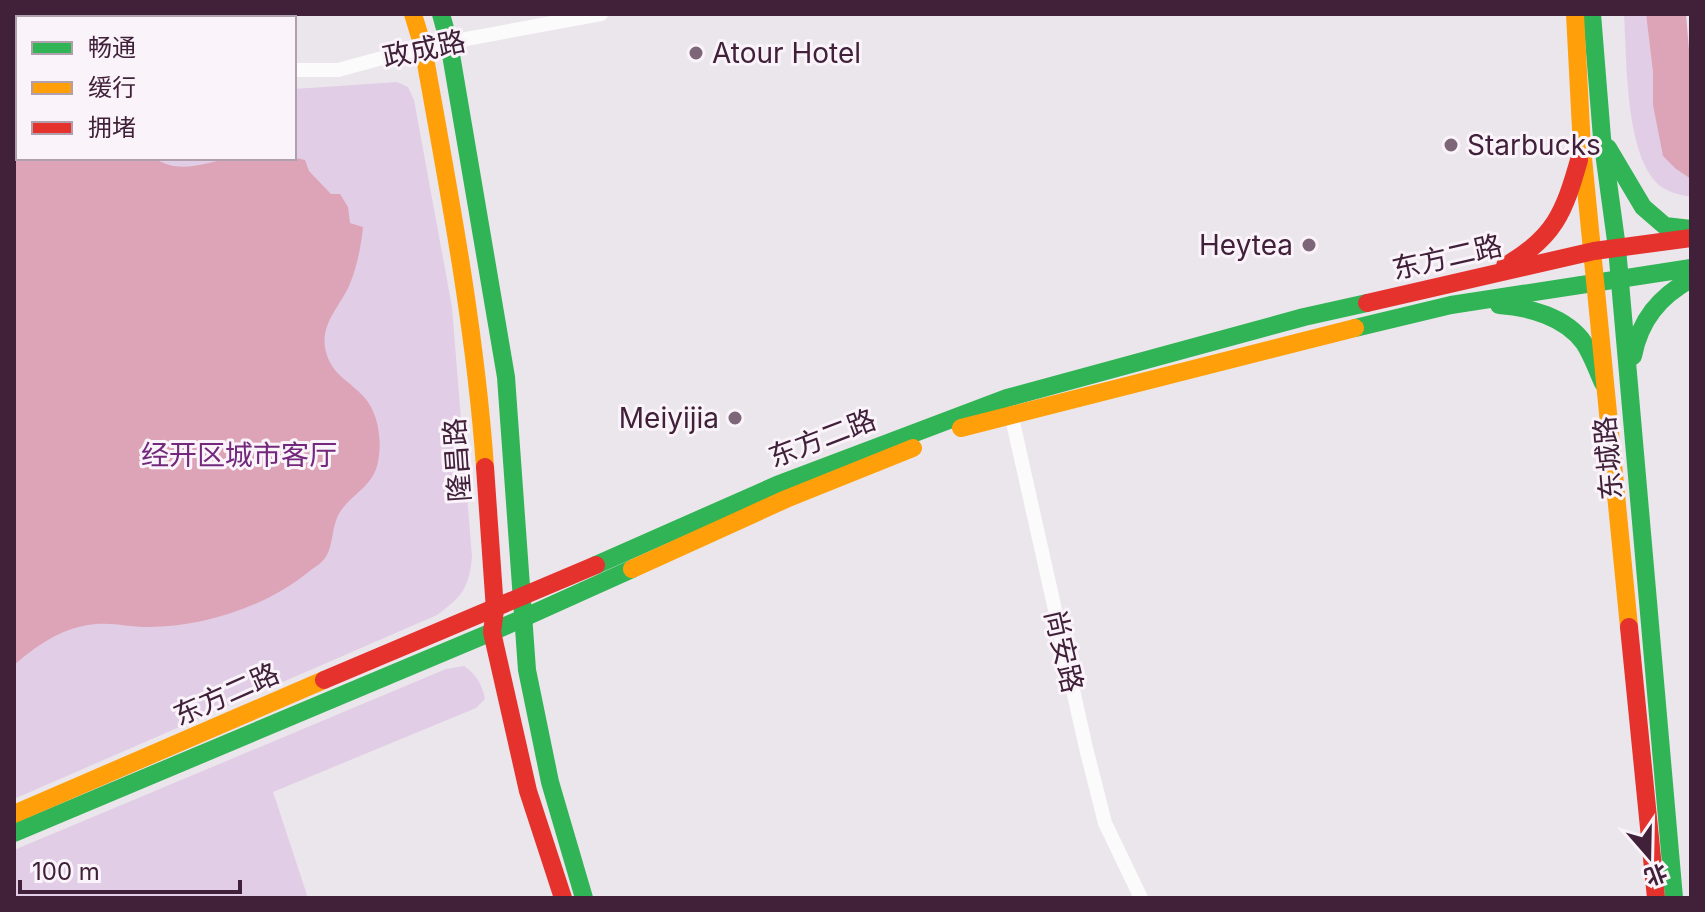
<svg xmlns="http://www.w3.org/2000/svg" width="1705" height="912" viewBox="0 0 1705 912" font-family="Inter,'Noto Sans SC',sans-serif">
	<style>
		.green { fill: #e1cee6 }
		.water { fill: #dda4b8 }
		.lines { fill: none; stroke-linecap: round; stroke-linejoin: round }
		.street { stroke: #fcfbfc; stroke-width: 14 }
		.fast { stroke: #30b455; stroke-width: 18 }
		.slow { stroke: #ff9f0a; stroke-width: 18 }
		.jam { stroke: #e5322d; stroke-width: 18 }
		.poi-dot { fill: #7c6678; stroke: #faf4fa; stroke-width: 3 }
		.labels { text-anchor: middle; stroke-width: 6; stroke-linejoin: round; paint-order: stroke }
		.street-label { font-size: 28px; fill: #41213a; stroke: #faf4fa }
		.poi-label { font-size: 28px; fill: #41213a; stroke: #faf4fa; text-anchor: start }
		.park-label { font-size: 28px; fill: #73287c; stroke: #faf4fa }
	</style>
	<rect width="100%" height="100%" fill="#ebe6eb"/>
	<g class="green">
		<path d="M 1624,14 L 1646,14 L 1653,73 L 1653,105 L 1676,169 L 1691,179 L 1691,197 C 1683,195 1674,194 1667,190 C 1624,170 1627,56 1624,14 Z"/>
		<path d="M 14,37 L 18,38 L 18,158 L 294,158 L 294,89 L 397,82 L 408,87 L 414,100 L 452,307 L 472,557 C 469,588 462,597 437,615 L 14,799 Z"/>
		<path d="M 464,666 C 476,674 482,684 485,699 L 476,708 L 273,792 L 308,898 L 14,898 L 14,850 L 446,669 Z"/>
	</g>
	<g class="water">
		<path d="M 1646,14 L 1686,14 L 1691,73 L 1691,179 L 1676,169 L 1663,156 L 1653,105 L 1653,73 Z"/>
		<path d="M 18,110 L 18,158 L 154,158 C 181,176 207,161 235,158 C 256,155 286,155 305,160 L 309,171 L 331,194 L 340,194 L 348,207 L 350,223 L 363,227 C 361,247 357,267 349,286 C 339,308 319,325 326,352 C 332,375 350,381 364,397 C 379,413 383,444 377,466 C 371,487 351,495 340,512 C 331,526 334,546 325,558 C 322,563 315,567 311,570 C 268,606 204,627 148,627 C 127,627 109,621 88,625 C 60,629 35,647 14,665 L 14,111 Z"/>
	</g>
	<g class="lines">
		<g class="street">
			<path d="M 14,25 L 18,25"/>
			<path d="M 294,70 L 338,70 L 423,47 L 601,14"/>
			<path d="M 1010,409 L 1086,748 L 1105,823 L 1141,898"/>
		</g>
		<g class="fast">
			<path d="M 441,14 L 449,43 L 506,377 L 527,670 L 550,782 L 584,898"/>
			<path d="M 1592,14 L 1602,138 L 1617,248 L 1674,898"/>
			<path d="M 1608,148 L 1643,207 L 1665,226 L 1691,229"/>
			<path d="M 1499,305 C 1529,307 1566,317 1584,343 C 1592,355 1597,370 1603,383"/>
			<path d="M 1355,328 L 1451,305 L 1691,268"/>
			<path d="M 1633,356 C 1640,320 1659,297 1691,279"/>
			<path d="M 596,565 L 777,485 L 1007,398 L 1304,317 L 1367,303"/>
			<path d="M 14,833 L 492,632 L 632,569"/>
		</g>
		<g class="slow">
			<path d="M 413,14 L 423,47 C 448,187 475,325 485,467"/>
			<path d="M 1575,14 L 1582,148 L 1629,627"/>
			<path d="M 961,428 L 1355,328"/>
			<path d="M 632,569 L 786,499 L 913,448"/>
			<path d="M 14,814 L 324,680"/>
		</g>
		<g class="jam">
			<path d="M 1505,266 C 1554,238 1564,213 1579,160"/>
			<path d="M 1367,303 L 1594,251 L 1691,238"/>
			<path d="M 485,467 L 495,610 L 492,632 L 528,791 L 563,898"/>
			<path d="M 1629,627 L 1656,898"/>
			<path d="M 324,680 L 596,565"/>
		</g>
	</g>
	<g class="poi-dot">
		<circle cx="696" cy="53" r="8"/>
		<circle cx="1451" cy="145" r="8"/>
		<circle cx="1309" cy="245" r="8"/>
		<circle cx="735" cy="418" r="8"/>
	</g>
	<g class="labels">
		<g class="street-label">
			<text transform="translate(424 49) rotate(-12)" y="10">政成路</text>
			<text transform="translate(1447 257) rotate(-13)" y="10">东方二路</text>
			<text transform="translate(822 438) rotate(-21)" y="10">东方二路</text>
			<text transform="translate(1608 458) rotate(-95)" y="10">东城路</text>
			<text transform="translate(457 460) rotate(-94)" y="10">隆昌路</text>
			<text transform="translate(1064 651) rotate(77)" y="10">尚安路</text>
			<text transform="translate(226 694) rotate(-24)" y="10">东方二路</text>
		</g>
		<g class="poi-label">
			<text x="712" y="63">Atour Hotel</text>
			<text x="1467" y="155">Starbucks</text>
			<text x="1293" y="255" text-anchor="end">Heytea</text>
			<text x="719" y="428" text-anchor="end">Meiyijia</text>
		</g>
		<g class="park-label">
			<text x="239" y="465">经开区城市客厅</text>
		</g>
	</g>
	<rect width="1705" height="912" fill="none" stroke="#41213a" stroke-width="32"/>
	<rect x="16" y="16" width="280" height="144" fill="#faf4fa" stroke="#b0a0ad" stroke-width="2"/>
	<rect x="32" y="42" width="40" height="12" fill="#30b455" stroke="#b0a0ad" stroke-width="2"/>
	<text x="88" y="56" font-size="24" fill="#41213a">畅通</text>
	<rect x="32" y="82" width="40" height="12" fill="#ff9f0a" stroke="#b0a0ad" stroke-width="2"/>
	<text x="88" y="96" font-size="24" fill="#41213a">缓行</text>
	<rect x="32" y="122" width="40" height="12" fill="#e5322d" stroke="#b0a0ad" stroke-width="2"/>
	<text x="88" y="136" font-size="24" fill="#41213a">拥堵</text>
	<g transform="translate(1649 856) rotate(160)" stroke="#faf4fa" stroke-width="6" paint-order="stroke">
	<path d="M0-6L14 30L0 20L-14 30Z" fill="#41213a"/>
	<text y="-12" font-size="22" font-weight="bold" text-anchor="middle" fill="#41213a">北</text>
	</g>
	<path d="M20 880v12h220v-12" fill="none" stroke="#41213a" stroke-width="4"/>
	<text x="32" y="880" font-size="24" fill="#41213a" stroke="#faf4fa" stroke-width="6" paint-order="stroke">100 m</text>
</svg>
